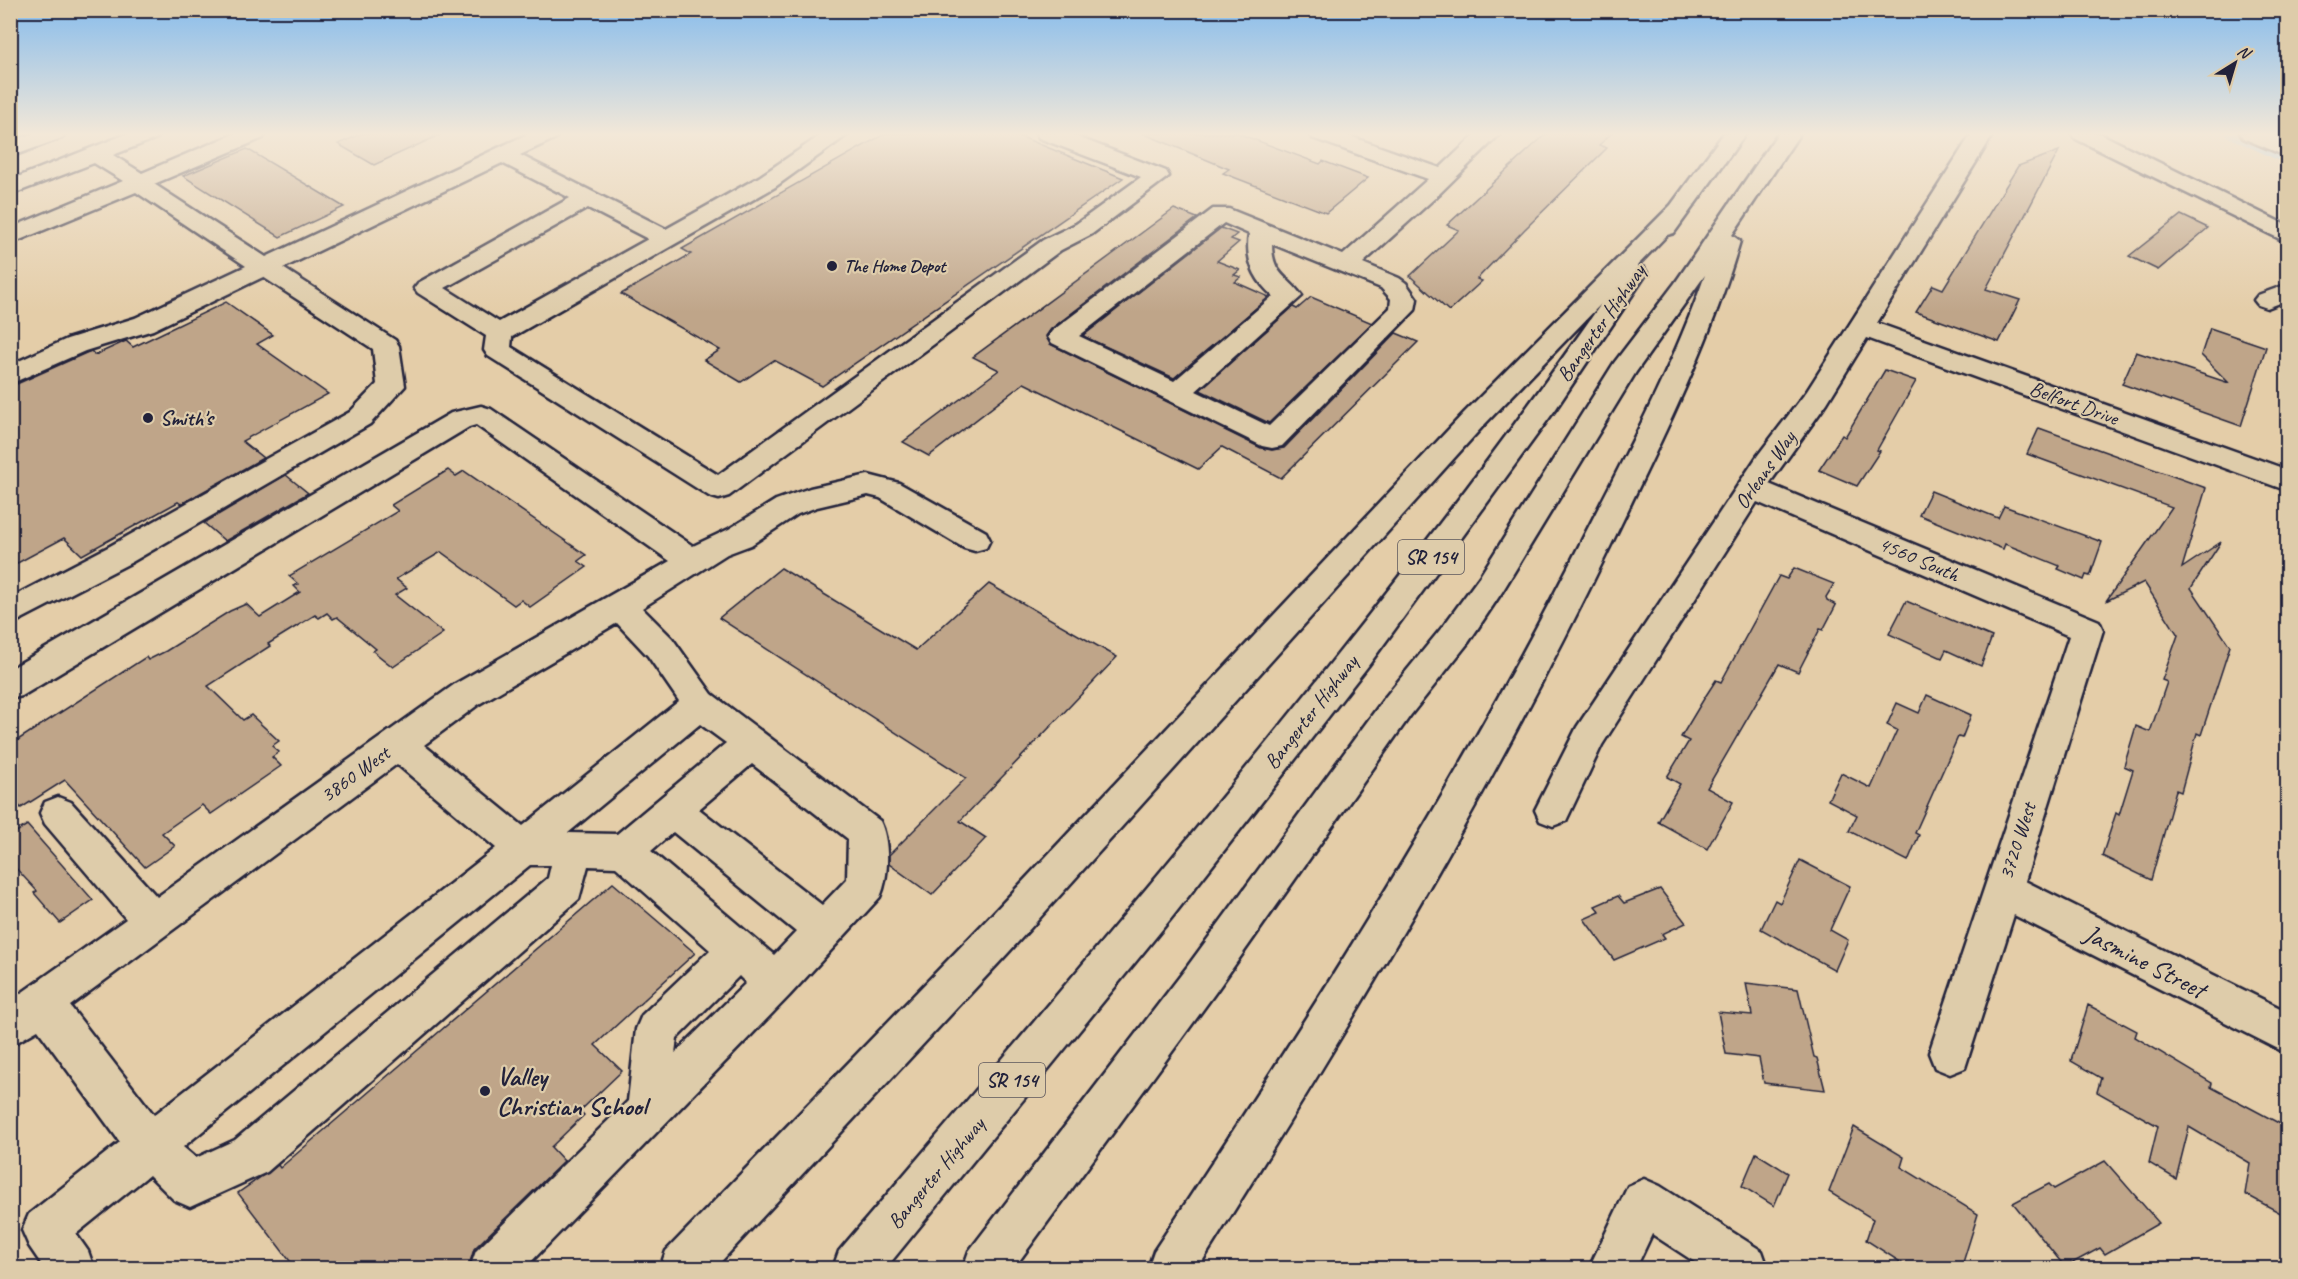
<svg xmlns="http://www.w3.org/2000/svg" width="2298" height="1279" viewBox="0 0 2298 1279" font-family="Caveat,sans-serif">
	<style>
		.lines { fill: none; stroke-linecap: round; stroke-linejoin: round }
		.canal { fill: #96c9f3; fill-rule: evenodd }
		.building { fill: #bfa589; stroke: #22223b; stroke-width: 1.5 }
		.minor-casing { stroke: #22223b; stroke-width: 5 }
		.highway-casing { stroke: #22223b; stroke-width: 5 }
		.minor { fill: #deccaa; fill-rule: evenodd }
		.highway { fill: #deccaa; fill-rule: evenodd }
		.poi-dot { fill: #22223b; stroke: #deccaa; stroke-width: 2 }
		.labels { text-anchor: middle; stroke-width: 4.5; stroke-linejoin: round; paint-order: stroke }
		.far-poi-label { font-size: 18px; font-weight: bold; fill: #22223b; stroke: #deccaa; text-anchor: start }
		.shield { fill: #deccaa; stroke: #5a555c; stroke-width: 1.5 }
		.shield-label { font-size: 20px; font-weight: bold; fill: #22223b }
		.street-label { font-size: 21px; fill: #22223b; stroke: #deccaa }
		.poi-label { font-size: 21px; font-weight: bold; fill: #22223b; stroke: #deccaa; text-anchor: start }
		.near-street-label { font-size: 26px; fill: #22223b; stroke: #deccaa }
		.near-poi-label { font-size: 26px; font-weight: bold; fill: #22223b; stroke: #deccaa; text-anchor: start }
	</style>
	<rect width="100%" height="100%" fill="#e4cda8"/>
	<filter id="ink" filterUnits="userSpaceOnUse"><feTurbulence type="fractalNoise" baseFrequency=".0167" numOctaves="2"/><feDisplacementMap in="SourceGraphic" scale="12" xChannelSelector="R" yChannelSelector="G"/><feConvolveMatrix kernelMatrix="1 2 1 2 8 2 1 2 1" color-interpolation-filters="sRGB"/></filter>
	<g filter="url(#ink)">
		<g class="lines">
			<path class="canal" d="M 2225,133 L 2251,133 L 2288,151 L 2288,165 L 2228,137 Z"/>
		</g>
		<g class="building">
			<path d="M 363,133 L 444,133 L 374,165 L 338,144 Z"/>
			<path d="M 886,133 L 1012,133 L 1123,178 L 822,386 L 774,360 L 741,382 L 704,360 L 720,350 L 621,294 L 691,254 L 682,249 Z"/>
			<path d="M 1142,133 L 1237,133 L 1320,164 L 1323,161 L 1368,178 L 1326,213 L 1223,173 L 1229,169 Z"/>
			<path d="M 1547,133 L 1612,133 L 1599,145 L 1607,148 L 1524,230 L 1477,279 L 1482,281 L 1449,311 L 1410,276 L 1459,230 L 1447,225 Z"/>
			<path d="M 247,149 L 344,207 L 280,237 L 183,176 Z"/>
			<path d="M 2059,151 L 1986,289 L 2020,300 L 1999,342 L 1916,312 L 1933,285 L 1943,289 L 2018,166 Z"/>
			<path d="M 1174,209 L 1197,218 L 1051,329 L 1046,336 L 1050,344 L 1261,448 L 1272,450 L 1284,448 L 1396,333 L 1418,342 L 1281,478 L 1222,447 L 1198,469 L 1024,383 L 929,456 L 903,442 L 999,370 L 973,357 Z"/>
			<path d="M 2181,215 L 2208,228 L 2158,270 L 2129,256 Z"/>
			<path d="M 1221,228 L 1237,234 L 1231,239 L 1239,242 L 1217,261 L 1240,270 L 1234,275 L 1241,277 L 1235,282 L 1269,297 L 1174,378 L 1083,336 Z"/>
			<path d="M 1311,297 L 1372,323 L 1269,423 L 1200,390 L 1293,307 L 1297,309 Z"/>
			<path d="M 226,302 L 273,335 L 257,344 L 328,394 L 242,441 L 263,458 L 181,504 L 178,502 L 82,555 L 64,538 L 10,567 L 10,387 L 86,353 L 91,351 L 95,355 L 126,341 L 133,347 Z"/>
			<path d="M 2210,328 L 2266,347 L 2241,426 L 2122,384 L 2136,352 L 2229,383 L 2201,355 Z"/>
			<path d="M 1885,370 L 1916,381 L 1877,450 L 1880,451 L 1857,486 L 1819,470 L 1842,435 L 1845,437 Z"/>
			<path d="M 2039,428 L 2206,488 L 2182,568 L 2221,542 L 2191,588 L 2230,646 L 2201,735 L 2197,733 L 2181,792 L 2176,790 L 2151,880 L 2102,856 L 2116,813 L 2119,815 L 2133,770 L 2124,766 L 2136,726 L 2150,732 L 2167,682 L 2162,680 L 2178,635 L 2144,582 L 2106,601 L 2172,507 L 2027,454 Z"/>
			<path d="M 448,470 L 456,476 L 464,471 L 586,555 L 578,561 L 587,567 L 530,607 L 521,600 L 514,605 L 441,552 L 396,579 L 407,588 L 395,595 L 443,633 L 393,667 L 373,651 L 376,649 L 337,617 L 333,619 L 327,613 L 319,618 L 315,615 L 268,644 L 270,646 L 208,686 L 243,720 L 251,715 L 279,741 L 272,746 L 279,752 L 272,757 L 281,766 L 211,814 L 202,805 L 162,833 L 175,846 L 145,867 L 65,780 L 21,808 L 10,796 L 10,745 L 146,657 L 148,660 L 166,651 L 230,611 L 246,604 L 260,617 L 300,592 L 294,586 L 298,584 L 289,576 L 398,511 L 391,505 Z"/>
			<path d="M 286,475 L 308,493 L 225,541 L 204,523 Z"/>
			<path d="M 1931,491 L 1998,518 L 2004,506 L 2102,542 L 2090,576 L 2086,575 L 2084,580 L 2058,569 L 2060,566 L 2005,544 L 2003,549 L 1919,515 Z"/>
			<path d="M 781,568 L 916,650 L 989,584 L 1117,657 L 960,821 L 986,838 L 932,895 L 889,864 L 889,855 L 966,778 L 719,618 Z"/>
			<path d="M 1794,568 L 1834,584 L 1826,597 L 1827,600 L 1836,605 L 1823,630 L 1820,629 L 1798,672 L 1779,664 L 1707,788 L 1733,802 L 1707,849 L 1658,822 L 1680,784 L 1667,777 L 1689,741 L 1681,737 L 1705,697 L 1716,680 L 1721,682 L 1779,576 L 1787,579 Z"/>
			<path d="M 1906,601 L 1992,637 L 1981,666 L 1946,650 L 1942,658 L 1889,634 Z"/>
			<path d="M 1927,695 L 1971,715 L 1962,738 L 1958,737 L 1915,833 L 1919,835 L 1908,861 L 1849,831 L 1857,815 L 1828,800 L 1841,773 L 1871,788 L 1897,730 L 1887,725 L 1897,703 L 1919,713 Z"/>
			<path d="M 27,825 L 93,900 L 60,923 L 34,893 L 37,891 L 10,862 L 10,836 Z"/>
			<path d="M 1800,860 L 1850,886 L 1830,930 L 1848,940 L 1835,970 L 1761,929 L 1775,900 L 1780,903 Z"/>
			<path d="M 613,883 L 695,953 L 595,1045 L 622,1071 L 580,1111 L 584,1115 L 551,1147 L 564,1161 L 474,1249 L 468,1269 L 296,1269 L 238,1193 L 278,1165 L 280,1168 Z"/>
			<path d="M 1660,889 L 1686,923 L 1662,934 L 1665,938 L 1614,960 L 1584,919 L 1600,912 L 1595,906 L 1618,896 L 1624,903 Z"/>
			<path d="M 1746,983 L 1798,989 L 1814,1057 L 1817,1058 L 1825,1090 L 1764,1083 L 1759,1058 L 1726,1054 L 1718,1012 L 1752,1015 Z"/>
			<path d="M 2088,1005 L 2137,1031 L 2135,1037 L 2212,1083 L 2211,1087 L 2288,1128 L 2288,1217 L 2245,1194 L 2250,1163 L 2189,1127 L 2176,1179 L 2149,1163 L 2158,1126 L 2097,1092 L 2101,1078 L 2071,1061 Z"/>
			<path d="M 1854,1127 L 1904,1157 L 1901,1167 L 1978,1214 L 1961,1269 L 1911,1269 L 1866,1240 L 1873,1219 L 1829,1192 Z"/>
			<path d="M 1756,1153 L 1788,1173 L 1774,1206 L 1742,1186 Z"/>
			<path d="M 2105,1161 L 2159,1223 L 2105,1254 L 2100,1248 L 2065,1267 L 2013,1203 L 2049,1184 L 2054,1189 Z"/>
		</g>
		<g class="lines">
			<defs>
				<g id="minor">
					<path d="M 34,133 L 65,133 L 62,138 L 10,157 L 10,142 Z"/>
					<path d="M 129,133 L 160,133 L 157,138 L 113,155 L 142,173 L 236,133 L 266,133 L 263,138 L 154,184 L 266,257 L 530,133 L 559,133 L 556,138 L 520,155 L 666,229 L 759,177 L 824,133 L 850,133 L 775,187 L 512,337 L 511,347 L 718,475 L 1043,240 L 1076,224 L 1141,177 L 1039,138 L 1036,133 L 1067,133 L 1166,171 L 1169,176 L 1092,234 L 1061,250 L 729,496 L 719,499 L 709,496 L 488,356 L 484,350 L 486,336 L 418,293 L 414,288 L 418,283 L 570,198 L 502,163 L 283,268 L 395,340 L 399,346 L 405,386 L 370,424 L 132,562 L 10,625 L 10,598 L 110,546 L 350,412 L 377,384 L 373,349 L 263,277 L 153,330 L 85,351 L 10,384 L 10,365 L 67,339 L 135,318 L 246,266 L 136,192 L 10,244 L 10,228 L 123,181 L 94,163 L 10,195 L 10,180 ZM 588,208 L 648,239 L 499,322 L 445,288 Z"/>
					<path d="M 1309,133 L 1341,133 L 1440,168 L 1477,133 L 1501,133 L 1437,196 L 1363,263 L 1399,278 L 1406,283 L 1417,299 L 1415,310 L 1282,446 L 1272,448 L 1262,446 L 1052,343 L 1048,337 L 1052,331 L 1213,209 L 1229,209 L 1343,255 L 1428,179 L 1312,138 ZM 1224,223 L 1249,234 C 1245,259 1254,280 1273,296 L 1174,381 L 1079,336 ZM 1272,244 L 1381,288 L 1391,299 L 1390,308 L 1269,426 L 1196,391 L 1302,296 C 1287,275 1272,275 1272,244 Z"/>
					<path d="M 1972,133 L 1994,133 L 1877,323 L 2288,470 L 2288,491 L 1867,338 L 1827,403 L 1769,484 L 2099,621 L 2103,630 L 2025,881 L 2288,1012 L 2288,1054 L 2014,915 L 1965,1068 L 1950,1074 L 1935,1068 L 1929,1053 L 2069,636 L 1757,502 L 1602,745 L 1566,821 L 1553,826 L 1540,821 L 1535,810 L 1577,727 L 1758,455 L 1807,391 Z"/>
					<path d="M 2071,133 L 2099,133 L 2288,226 L 2288,243 L 2074,138 Z"/>
					<path d="M 2240,133 L 2269,133 L 2288,141 L 2288,157 L 2243,138 Z"/>
					<path d="M 2288,284 L 2288,300 L 2267,308 L 2258,305 L 2254,300 L 2258,295 Z"/>
					<path d="M 481,406 L 491,409 L 693,546 L 729,529 L 776,500 L 810,488 L 868,475 L 899,483 L 986,532 L 990,540 L 986,548 L 975,551 L 964,548 L 880,498 L 868,495 L 817,507 L 798,514 L 751,545 L 727,554 L 642,608 L 672,638 L 712,694 L 880,821 C 890,841 889,877 880,897 L 789,996 L 525,1268 L 470,1268 L 476,1251 L 628,1101 L 636,1029 L 642,1015 L 710,950 L 616,867 L 588,866 L 579,899 L 267,1172 L 190,1207 L 174,1200 L 149,1175 L 76,1234 L 88,1251 L 94,1268 L 44,1268 L 29,1246 L 22,1230 L 29,1214 L 120,1142 L 38,1030 L 10,1046 L 10,1001 L 126,919 L 45,824 L 40,813 L 45,802 L 58,797 L 71,802 L 157,897 L 455,684 L 670,561 L 476,425 L 469,427 L 22,696 L 10,699 L 10,669 L 451,413 ZM 617,623 L 648,656 L 679,701 L 523,826 L 424,745 L 479,704 ZM 700,724 L 726,743 L 617,834 L 568,833 ZM 397,764 L 496,848 L 154,1115 L 70,1006 ZM 752,764 L 848,839 L 847,879 L 822,905 L 699,809 ZM 673,832 L 796,932 L 774,955 L 651,851 ZM 530,865 L 551,865 L 548,878 L 235,1140 L 196,1158 L 183,1147 ZM 739,976 L 746,983 L 675,1053 L 677,1038 Z"/>
					<path d="M 1644,1179 L 1660,1186 L 1762,1251 L 1768,1268 L 1704,1268 L 1652,1234 L 1636,1268 L 1589,1268 L 1628,1186 Z"/>
				</g>
				<g id="highway">
					<path d="M 1724,133 L 1746,133 L 1674,233 L 1667,235 L 1637,266 L 1644,268 L 1647,273 L 1555,410 L 1368,666 L 1173,916 L 886,1268 L 833,1268 L 839,1251 C 1102,942 1368,636 1601,304 L 1484,425 L 1008,953 L 715,1268 L 660,1268 L 666,1251 L 980,927 L 1464,413 L 1671,205 Z"/>
					<path d="M 1778,133 L 1800,133 L 1732,235 L 1740,241 C 1709,348 1658,447 1610,547 C 1489,797 1346,1034 1198,1268 L 1148,1268 L 1154,1251 C 1308,1019 1458,785 1584,536 C 1628,450 1673,366 1705,275 L 1636,372 L 1502,592 L 1468,643 L 1410,716 L 1215,993 L 1014,1268 L 963,1268 L 969,1251 L 1187,967 L 1386,696 L 1444,625 L 1480,576 L 1614,363 L 1675,283 Z"/>
				</g>
			</defs>
			<use href="#minor" class="minor-casing"/>
			<use href="#highway" class="highway-casing"/>
			<use href="#minor" class="minor"/>
			<use href="#highway" class="highway"/>
		</g>
	</g>
	<linearGradient id="sky" x2="0" y2="1"><stop stop-color="#87bcec"/><stop offset="0.43" stop-color="#f3e8d8"/><stop offset="1" stop-color="#f3e8d8" stop-opacity="0"/></linearGradient>
	<rect width="2298" height="312" fill="url(#sky)"/>
	<g class="poi-dot">
		<circle cx="832" cy="266" r="6"/>
		<circle cx="148" cy="418" r="6"/>
		<circle cx="485" cy="1091" r="6"/>
	</g>
	<g class="labels">
		<g class="far-poi-label">
			<text x="844" y="272">The Home Depot</text>
		</g>
		<g class="shield">
			<rect x="1398" y="540" width="66" height="34" rx="4.5"/>
			<rect x="979" y="1063" width="66" height="34" rx="4.5"/>
		</g>
		<g class="shield-label">
			<text x="1431" y="564">SR 154</text>
			<text x="1012" y="1087">SR 154</text>
		</g>
		<g class="street-label">
			<text transform="translate(1601 323) rotate(-55)" y="7">Bangerter Highway</text>
			<text transform="translate(2074 403) rotate(20)" y="7">Belfort Drive</text>
			<text transform="translate(1765 470) rotate(-55)" y="7">Orleans Way</text>
			<text transform="translate(1919 559) rotate(23)" y="7">4560 South</text>
			<text transform="translate(1311 712) rotate(-52)" y="7">Bangerter Highway</text>
			<text transform="translate(355 774) rotate(-36)" y="7">3860 West</text>
			<text transform="translate(2017 841) rotate(-72)" y="7">3720 West</text>
			<text transform="translate(936 1173) rotate(-50)" y="7">Bangerter Highway</text>
		</g>
		<g class="poi-label">
			<text x="160" y="425">Smith's</text>
		</g>
		<g class="near-street-label">
			<text transform="translate(2145 961) rotate(27)" y="9">Jasmine Street</text>
		</g>
		<g class="near-poi-label">
			<text x="497" y="1085">Valley<tspan x="497" dy="30">Christian School</tspan></text>
		</g>
	</g>
	<rect width="2298" height="1279" fill="none" stroke="#deccaa" stroke-width="36"/>
	<rect x="18" y="18" width="2262" height="1243" fill="none" stroke="#22223b" stroke-width="2" filter="url(#ink)"/>
	<g transform="translate(2235 63) rotate(37)" stroke="#deccaa" stroke-width="4.5" paint-order="stroke">
	<path d="M0-4.5L10 22L0 15L-10 22Z" fill="#22223b"/>
	<text y="-9" font-size="16" font-weight="bold" text-anchor="middle" fill="#22223b">N</text>
	</g>
</svg>
